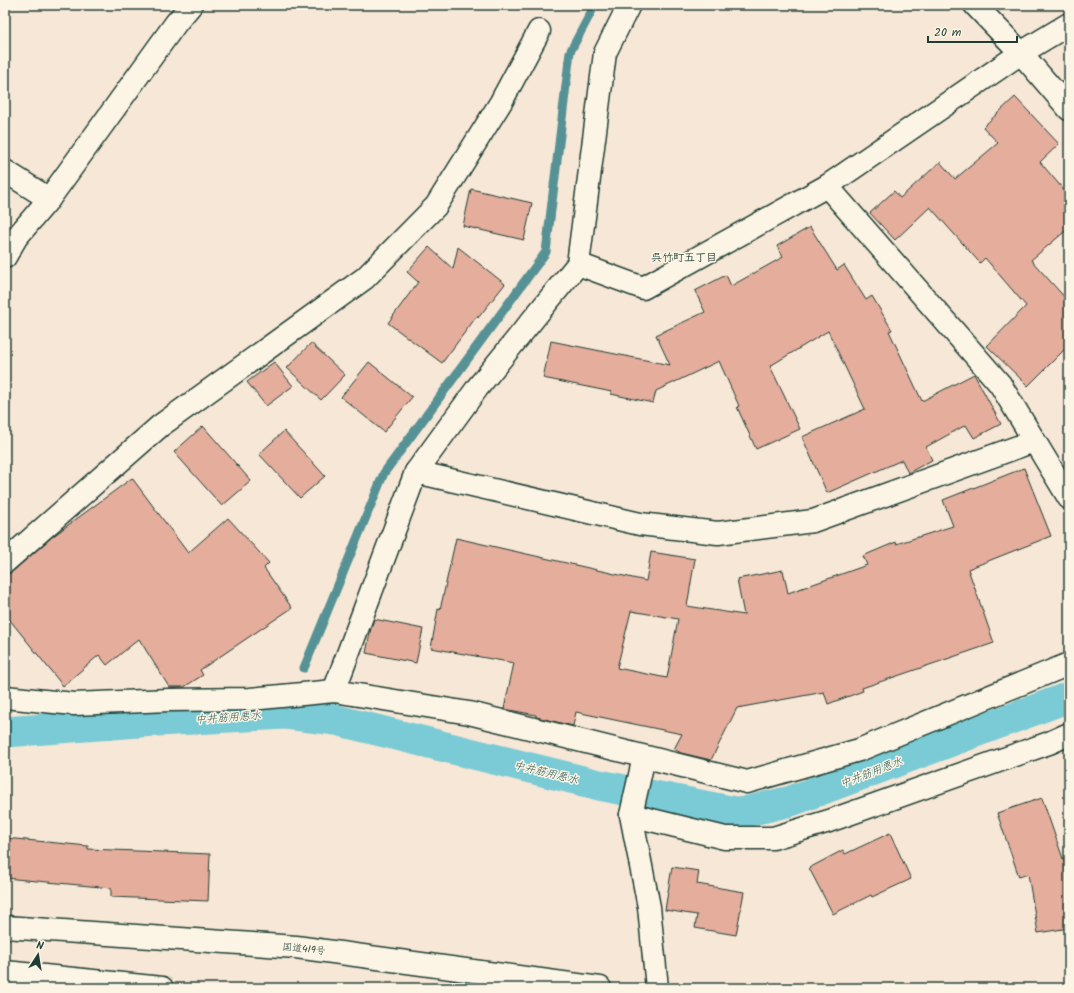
<svg xmlns="http://www.w3.org/2000/svg" width="1074" height="993" viewBox="0 0 1074 993" font-family="Kalam,'Klee One',sans-serif">
	<style>
		.lines { fill: none; stroke-linecap: round; stroke-linejoin: round }
		.stream { stroke: #569295; stroke-width: 9 }
		.canal { stroke: #7acbd5; stroke-width: 31 }
		.building { fill: #e4ad9c; stroke: #1f3d34; fill-rule: evenodd }
		.street-casing { stroke: #1f3d34; stroke-width: 25 }
		.secondary-casing { stroke: #1f3d34; stroke-width: 25 }
		.highway-casing { stroke: #1f3d34; stroke-width: 25 }
		.street { stroke: #fcf5e5; stroke-width: 22 }
		.secondary { stroke: #fcf5e5; stroke-width: 22 }
		.highway { stroke: #fcf5e5; stroke-width: 22 }
		.labels { text-anchor: middle; stroke-width: 3; stroke-linejoin: round; paint-order: stroke }
		.street-label { font-size: 10px; fill: #1f3d34; stroke: #fcf5e5 }
		.neighbourhood-label { font-size: 11px; font-weight: bold; fill: #1f3d34; stroke: #fcf5e5 }
		.water-label { font-size: 11px; font-style: italic; fill: #315954; stroke: #fcf5e5 }
	</style>
	<rect width="100%" height="100%" fill="#f7e7d6"/>
	<filter id="ink" filterUnits="userSpaceOnUse"><feTurbulence type="fractalNoise" baseFrequency=".025" numOctaves="2"/><feDisplacementMap in="SourceGraphic" scale="8" xChannelSelector="R" yChannelSelector="G"/><feConvolveMatrix kernelMatrix="1 2 1 2 8 2 1 2 1" color-interpolation-filters="sRGB"/></filter>
	<g filter="url(#ink)">
		<g class="lines">
			<g class="stream">
				<path d="M 304,668 L 384,473 L 546,252 L 570,52 L 595,5"/>
				<path d="M 285,714 L 286,711"/>
			</g>
			<path class="canal" d="M 5,732 L 139,722 L 285,714 L 336,720 L 599,785 L 740,813 L 791,801 L 1069,697"/>
		</g>
		<g class="building">
			<path d="M 1015,97 L 1059,144 L 1040,162 L 1069,196 L 1069,228 L 1031,260 L 1069,302 L 1069,345 L 1028,386 L 987,346 L 1026,306 L 985,258 L 980,263 L 930,207 L 895,240 L 870,213 L 894,191 L 900,198 L 940,162 L 955,179 L 998,143 L 983,127 Z"/>
			<path d="M 471,189 L 532,203 L 524,240 L 463,226 Z"/>
			<path d="M 810,227 L 837,270 L 844,265 L 866,300 L 872,296 L 892,330 L 889,331 L 922,401 L 974,374 L 1001,424 L 974,438 L 966,425 L 926,447 L 932,460 L 908,473 L 902,460 L 827,493 L 802,437 L 865,409 L 828,331 L 770,366 L 800,429 L 756,449 L 737,407 L 739,406 L 719,361 L 656,391 L 653,403 L 611,394 L 612,392 L 543,378 L 551,341 L 670,365 L 656,335 L 705,312 L 695,291 L 726,275 L 731,286 L 783,257 L 777,246 Z"/>
			<path d="M 429,247 L 453,269 L 458,247 L 505,284 L 478,318 L 477,316 L 442,363 L 388,323 L 418,282 L 407,272 Z"/>
			<path d="M 311,343 L 345,375 L 321,400 L 287,368 Z"/>
			<path d="M 274,362 L 293,386 L 266,406 L 247,382 Z"/>
			<path d="M 369,362 L 412,397 L 384,432 L 341,397 Z"/>
			<path d="M 203,426 L 251,481 L 222,506 L 174,452 Z"/>
			<path d="M 284,431 L 325,476 L 300,498 L 259,454 Z"/>
			<path d="M 1024,468 L 1051,536 L 968,569 L 994,643 L 862,688 L 863,691 L 828,704 L 824,692 L 737,708 L 711,760 L 681,753 L 674,749 L 682,734 L 576,712 L 573,726 L 536,717 L 536,715 L 504,709 L 514,663 L 431,648 L 438,609 L 440,610 L 456,538 L 646,581 L 651,552 L 695,559 L 687,606 L 744,615 L 737,579 L 783,570 L 788,593 L 867,565 L 863,556 L 896,542 L 896,544 L 953,526 L 943,500 ZM 631,611 L 678,619 L 667,678 L 617,668 Z"/>
			<path d="M 132,478 L 188,553 L 228,518 L 269,563 L 264,568 L 292,608 L 200,670 L 203,675 L 184,687 L 169,687 L 139,639 L 107,665 L 99,655 L 63,686 L 5,614 L 5,574 L 13,571 L 52,537 Z"/>
			<path d="M 374,619 L 423,629 L 416,663 L 366,653 L 371,628 Z"/>
			<path d="M 1042,798 L 1069,876 L 1069,928 L 1038,933 L 1028,874 L 1019,877 L 997,813 Z"/>
			<path d="M 890,833 L 911,879 L 872,897 L 871,895 L 833,914 L 809,868 L 843,850 L 845,854 Z"/>
			<path d="M 5,838 L 88,846 L 88,849 L 210,854 L 208,901 L 111,897 L 111,888 L 5,878 Z"/>
			<path d="M 672,867 L 699,871 L 697,884 L 744,892 L 736,935 L 695,928 L 697,915 L 665,910 Z"/>
		</g>
		<g class="lines">
			<defs>
				<g id="street">
					<path d="M 827,186 L 1000,384 L 1069,498"/>
					<path d="M 578,264 L 643,288 L 827,186 L 1021,53 L 1069,24"/>
					<path d="M 416,472 L 640,524 L 718,533 L 813,521 L 1034,441"/>
					<path d="M 5,562 L 160,426 L 365,278 L 436,206 L 501,102 L 539,31"/>
					<path d="M 334,691 L 416,472 L 478,387 L 578,264 L 605,53 L 629,5"/>
					<path d="M 5,697 L 74,704 L 169,700 L 250,699 L 334,691 L 469,713 L 747,782 L 859,750 L 1069,664"/>
					<path d="M 644,757 L 631,815 L 649,907 L 657,988"/>
					<path d="M 631,815 L 725,838 L 773,838 L 829,821 L 1049,743 L 1069,734"/>
				</g>
				<g id="secondary">
					<path d="M 975,5 L 1021,53 L 1069,109"/>
					<path d="M 5,171 L 49,199"/>
					<path d="M 5,257 L 16,238 L 49,199 L 176,23 L 191,5"/>
				</g>
				<g id="highway">
					<path d="M 5,927 L 296,947 L 600,988"/>
					<path d="M 5,972 L 162,988"/>
				</g>
			</defs>
			<use href="#street" class="street-casing"/>
			<use href="#secondary" class="secondary-casing"/>
			<use href="#highway" class="highway-casing"/>
			<use href="#street" class="street"/>
			<use href="#secondary" class="secondary"/>
			<use href="#highway" class="highway"/>
		</g>
	</g>
	<g class="labels">
		<g class="street-label">
			<text transform="translate(304 948) rotate(6)" y="4">国道419号</text>
		</g>
		<g class="neighbourhood-label">
			<text x="684" y="261">呉竹町五丁目</text>
		</g>
		<g class="water-label">
			<text transform="translate(228 717) rotate(-4)" y="4">中井筋用悪水</text>
			<text transform="translate(546 772) rotate(14)" y="4">中井筋用悪水</text>
			<text transform="translate(871 772) rotate(-21)" y="4">中井筋用悪水</text>
		</g>
	</g>
	<rect width="1074" height="993" fill="none" stroke="#fcf5e5" stroke-width="20"/>
	<rect x="10" y="10" width="1054" height="973" fill="none" stroke="#1f3d34" stroke-width="1.5" filter="url(#ink)"/>
	<g transform="translate(38 955) rotate(12)" stroke="#fcf5e5" stroke-width="3" paint-order="stroke">
	<path d="M0-3L7 15L0 10L-7 15Z" fill="#1f3d34"/>
	<text y="-6" font-size="11" font-weight="bold" text-anchor="middle" fill="#1f3d34">N</text>
	</g>
	<path d="M928 36v6h89v-6" fill="none" stroke="#1f3d34" stroke-width="2"/>
	<text x="934" y="36" font-size="12" fill="#1f3d34" stroke="#fcf5e5" stroke-width="3" paint-order="stroke">20 m</text>
</svg>
